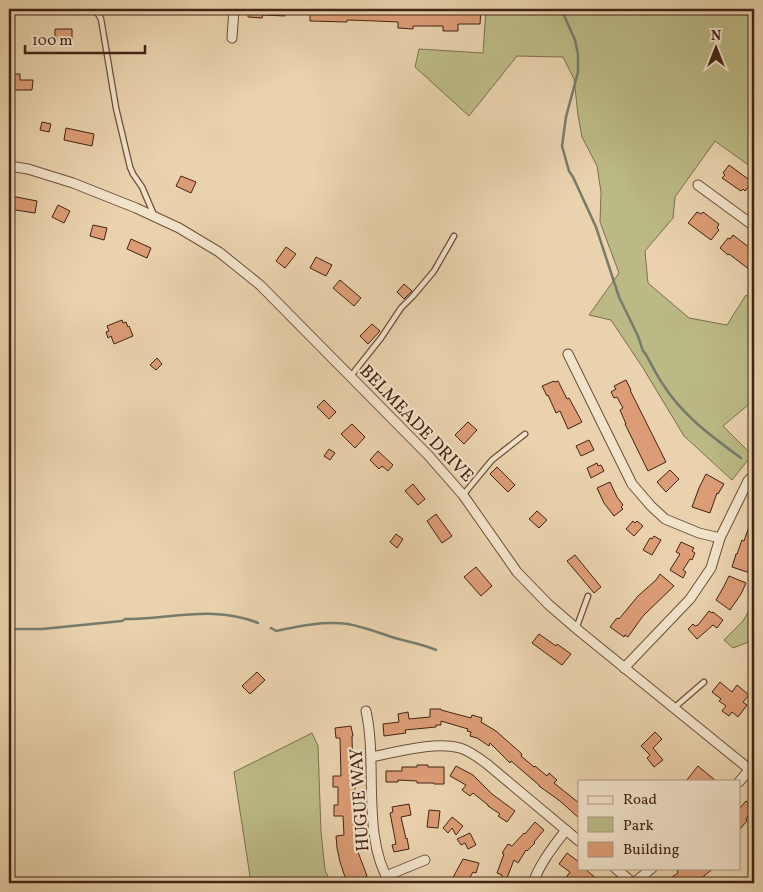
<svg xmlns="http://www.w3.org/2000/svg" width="763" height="892" viewBox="0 0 763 892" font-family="Vollkorn,serif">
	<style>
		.green { fill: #bbba86; stroke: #7e6e4d }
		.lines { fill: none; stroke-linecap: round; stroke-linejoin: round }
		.stream { stroke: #767c6c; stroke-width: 2.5 }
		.building { fill: #dc9c75; stroke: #422314 }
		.lane-casing { stroke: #6c4f3a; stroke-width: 7 }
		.street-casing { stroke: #6c4f3a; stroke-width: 11 }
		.lane { stroke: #f1e2ca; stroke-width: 4.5 }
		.street { stroke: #f1e2ca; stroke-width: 9 }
		.labels { text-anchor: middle; stroke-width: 4.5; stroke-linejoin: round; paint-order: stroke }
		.street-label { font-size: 18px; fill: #422314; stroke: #f1e2ca }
	</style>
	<rect width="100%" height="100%" fill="#e9d2ad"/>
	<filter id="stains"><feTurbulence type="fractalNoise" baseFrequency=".004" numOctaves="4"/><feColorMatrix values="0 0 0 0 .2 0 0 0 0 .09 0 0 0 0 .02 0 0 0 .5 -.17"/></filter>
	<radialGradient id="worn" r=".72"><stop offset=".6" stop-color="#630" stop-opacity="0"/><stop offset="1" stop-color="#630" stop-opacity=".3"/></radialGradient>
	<g class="green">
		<path d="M 486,9 L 754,9 L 754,169 L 715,141 L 675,197 L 673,218 L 645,251 L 648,283 L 689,318 L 727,325 L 746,295 L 754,300 L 754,400 L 723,426 L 752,455 L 732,480 L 684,436 L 643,368 L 611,320 L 589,315 L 619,273 L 600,222 L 601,192 L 597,166 L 582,137 L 578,115 L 574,79 L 563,57 L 517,56 L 469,116 L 415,67 L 419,49 L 483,53 Z"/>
		<path d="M 754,602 L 754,640 L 733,648 L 724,640 L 743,621 Z"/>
		<path d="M 312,733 L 318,746 L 321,832 L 325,870 L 331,883 L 251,883 L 234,772 Z"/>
	</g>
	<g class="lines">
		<g class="stream">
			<path d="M 556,9 L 561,14 L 563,13 L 577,14 L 595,9"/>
			<path d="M 563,13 L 575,40 L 578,54 L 578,72 L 566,117 L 562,146 L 569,171 L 573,177 L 596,227 L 619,297 L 638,336 L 643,351 L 645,353 C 651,363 656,374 662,383 C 682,415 711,436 741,458"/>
			<path d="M 271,628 L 276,631 C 299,626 323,621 348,624 C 364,627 380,633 395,638 C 409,642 423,644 436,650"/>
			<path d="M 9,629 L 42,629 L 122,621 L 125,619 C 169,619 216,605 258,623"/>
		</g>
	</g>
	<g class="building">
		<path d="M 248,9 L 285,9 L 285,16 L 263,15 L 262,18 L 248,17 Z"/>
		<path d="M 310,9 L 481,9 L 480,24 L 458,24 L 458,31 L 443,31 L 443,26 L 413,26 L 413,29 L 398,28 L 398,22 L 376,21 L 347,20 L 347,22 L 310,21 Z"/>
		<path d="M 55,29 L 72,29 L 72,44 L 66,44 L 66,40 L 55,40 Z"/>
		<path d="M 9,74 L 20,74 L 20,80 L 33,80 L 32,90 L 9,90 Z"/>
		<path d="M 42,122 L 51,124 L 49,132 L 40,130 Z"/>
		<path d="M 66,128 L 94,134 L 92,146 L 64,140 Z"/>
		<path d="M 729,165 L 752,182 L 745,191 L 743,189 L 741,191 L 722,178 L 725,175 L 723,173 Z"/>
		<path d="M 181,176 L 196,182 L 191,193 L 176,186 Z"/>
		<path d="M 11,196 L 37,201 L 35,213 L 9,209 Z"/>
		<path d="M 58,205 L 70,211 L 64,223 L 52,217 Z"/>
		<path d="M 697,212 L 701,214 L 703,212 L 719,224 L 717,228 L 719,230 L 711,240 L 688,223 Z"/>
		<path d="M 93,225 L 107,228 L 104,240 L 90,236 Z"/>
		<path d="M 733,235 L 754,251 L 754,273 L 729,254 L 728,255 L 720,248 L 728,238 L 730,239 Z"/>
		<path d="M 131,239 L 151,248 L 147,258 L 127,249 Z"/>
		<path d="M 286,247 L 296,254 L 285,268 L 276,261 Z"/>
		<path d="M 316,257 L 332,265 L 326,276 L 310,268 Z"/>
		<path d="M 340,280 L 361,298 L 354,306 L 333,288 Z"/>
		<path d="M 404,284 L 412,291 L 404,299 L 397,292 Z"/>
		<path d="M 122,320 L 123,323 L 126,322 L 128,327 L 129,326 L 133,336 L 114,344 L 111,336 L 108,338 L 106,332 L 109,331 L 107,326 Z"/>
		<path d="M 372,324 L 380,331 L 368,344 L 360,336 Z"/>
		<path d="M 157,358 L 162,364 L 156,370 L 150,365 Z"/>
		<path d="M 626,380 L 631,390 L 630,390 L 666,462 L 648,471 L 625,424 L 626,424 L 620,410 L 623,408 L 617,397 L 614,398 L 611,392 L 616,389 L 614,386 Z"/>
		<path d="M 554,381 L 555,382 L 558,381 L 567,399 L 569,398 L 582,422 L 568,429 L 560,411 L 556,413 L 548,395 L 547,396 L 542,386 Z"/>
		<path d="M 324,400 L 336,412 L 329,419 L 317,407 Z"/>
		<path d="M 468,422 L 477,430 L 464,444 L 455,435 Z"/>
		<path d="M 352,424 L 365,437 L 355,448 L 341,434 Z"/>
		<path d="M 589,440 L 594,450 L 581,456 L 576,446 Z"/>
		<path d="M 329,449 L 335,453 L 330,460 L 324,456 Z"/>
		<path d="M 378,451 L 393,465 L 388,471 L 382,466 L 379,469 L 370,460 Z"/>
		<path d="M 597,463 L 598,466 L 601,465 L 604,471 L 591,478 L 587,468 Z"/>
		<path d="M 497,467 L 515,485 L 508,492 L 490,474 Z"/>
		<path d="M 670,470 L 679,479 L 666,492 L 657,482 Z"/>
		<path d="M 706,474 L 724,484 L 718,494 L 717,493 L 710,513 L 692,507 L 699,488 Z"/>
		<path d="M 610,482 L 617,497 L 623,505 L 621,507 L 623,509 L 614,516 L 604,503 L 597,488 Z"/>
		<path d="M 413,484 L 425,499 L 418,505 L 405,491 Z"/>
		<path d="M 537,511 L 547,520 L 539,528 L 529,519 Z"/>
		<path d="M 436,514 L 452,536 L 442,543 L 427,521 Z"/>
		<path d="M 753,515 L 754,560 L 750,573 L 732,567 L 736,554 L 737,554 L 742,540 L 744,541 Z"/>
		<path d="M 633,521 L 635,523 L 637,521 L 643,526 L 634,536 L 626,529 Z"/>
		<path d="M 396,534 L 403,539 L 397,548 L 390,542 Z"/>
		<path d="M 654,536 L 661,540 L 652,555 L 643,550 L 650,538 L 652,539 Z"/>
		<path d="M 681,542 L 694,548 L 692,551 L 695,553 L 692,560 L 690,559 L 683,570 L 686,572 L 683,578 L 670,570 L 680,554 L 676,552 Z"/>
		<path d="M 575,555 L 601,587 L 594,593 L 567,561 Z"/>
		<path d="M 476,567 L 492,586 L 481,596 L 464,577 Z"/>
		<path d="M 660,574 L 674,586 L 643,616 L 628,637 L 625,635 L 624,637 L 610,627 L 616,619 L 618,618 L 619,619 L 638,596 L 656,580 Z"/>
		<path d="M 729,576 L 746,583 L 741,594 L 730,610 L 716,600 L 723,588 Z"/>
		<path d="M 709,611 L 712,613 L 713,612 L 723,620 L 717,628 L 713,625 L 697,639 L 688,629 L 693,624 L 695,626 L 698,625 Z"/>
		<path d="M 539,634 L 556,646 L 557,644 L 571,654 L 562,665 L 532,643 Z"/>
		<path d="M 257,672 L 265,680 L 250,694 L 242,686 Z"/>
		<path d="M 720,682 L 732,692 L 737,685 L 749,695 L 743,702 L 747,705 L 738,717 L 732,712 L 729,716 L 722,711 L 726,706 L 719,701 L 721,699 L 712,692 Z"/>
		<path d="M 430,709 L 441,709 L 441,710 L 471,718 L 472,715 L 482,718 L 481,722 L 496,731 L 522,754 L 521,756 L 534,767 L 535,766 L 547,776 L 549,773 L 557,780 L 554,783 L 579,803 L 579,818 L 560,801 L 539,786 L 539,785 L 511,761 L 510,763 L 490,743 L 489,746 L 477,738 L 470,736 L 471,732 L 467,731 L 468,729 L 441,721 L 441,725 L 436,725 L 436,727 L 405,730 L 406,733 L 384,736 L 383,724 L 399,722 L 398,714 L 408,712 L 409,719 L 430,717 Z"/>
		<path d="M 351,726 L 353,736 L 352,736 L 353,780 L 355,780 L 355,834 L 357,834 L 358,852 L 367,876 L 365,877 L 368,883 L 347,883 L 340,862 L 337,848 L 336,836 L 344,835 L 343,816 L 334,816 L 334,805 L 338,805 L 338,787 L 333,787 L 333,776 L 341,776 L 340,738 L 336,738 L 335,728 Z"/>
		<path d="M 655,732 L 662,739 L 653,748 L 663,760 L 654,767 L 647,758 L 650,755 L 641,746 Z"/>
		<path d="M 417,765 L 428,765 L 428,767 L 444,767 L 444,784 L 434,784 L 434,783 L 417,783 L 417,781 L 398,780 L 398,782 L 386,782 L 386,771 L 402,771 L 402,767 L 417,767 Z"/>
		<path d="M 456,766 L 473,775 L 492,794 L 515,811 L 507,822 L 498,816 L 500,814 L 488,806 L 488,805 L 473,793 L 470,796 L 462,790 L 466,785 L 450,776 Z"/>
		<path d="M 698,766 L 716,781 L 686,781 Z"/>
		<path d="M 746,801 L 754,808 L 746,819 L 747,821 L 739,830 L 739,809 Z"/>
		<path d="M 409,804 L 411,815 L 401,817 L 406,839 L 407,838 L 409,849 L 394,852 L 392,845 L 396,844 L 390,813 L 393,812 L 392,807 Z"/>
		<path d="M 429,810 L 440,811 L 438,828 L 427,827 Z"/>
		<path d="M 452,817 L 463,826 L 456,835 L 452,828 L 448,833 L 443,828 Z"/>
		<path d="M 535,822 L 544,830 L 534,842 L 535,843 L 527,851 L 526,850 L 518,863 L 514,860 L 505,883 L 501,883 L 502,875 L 497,873 L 504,854 L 502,853 L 508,844 L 512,846 L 524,833 L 525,834 Z"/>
		<path d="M 470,833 L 476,845 L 468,849 L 465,843 L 461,845 L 457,839 Z"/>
		<path d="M 567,853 L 579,862 L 579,868 L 584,868 L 598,880 L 595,883 L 571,883 L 565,879 L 570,872 L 559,864 Z"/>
		<path d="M 463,859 L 479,863 L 476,873 L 473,872 L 467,883 L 450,883 Z"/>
		<path d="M 681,868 L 714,868 L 695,883 L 663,883 L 678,873 L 677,871 Z"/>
	</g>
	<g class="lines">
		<defs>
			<g id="lane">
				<path d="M 95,9 L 101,19 L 116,108 L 130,167 L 133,174 L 142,187 L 154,215"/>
				<path d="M 350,377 L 381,338 L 401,308 L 413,296 L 434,271 L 454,236"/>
				<path d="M 463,495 L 492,460 L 525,434"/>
				<path d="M 576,629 L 588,596"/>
				<path d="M 674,708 L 704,682"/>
			</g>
			<g id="street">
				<path d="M 232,38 L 234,9"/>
				<path d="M 9,166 L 28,169 L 73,183 L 136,208 L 179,228 L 219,252 L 260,285 L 428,455 L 463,495 L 517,572 L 548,604 L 578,630 L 754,773"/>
				<path d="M 698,185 L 754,226"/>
				<path d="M 568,354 L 632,484 L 651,506 L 665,519 L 699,533 L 720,538"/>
				<path d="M 624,668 L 690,599 L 711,568 L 720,538 L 748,481 L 754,475"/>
				<path d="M 366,711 C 378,764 361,837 390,883"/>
				<path d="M 371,757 C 398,752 434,741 460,748 C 470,751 479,758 487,764 L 579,841"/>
				<path d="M 739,782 L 750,769"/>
				<path d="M 615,868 L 633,883"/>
				<path d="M 386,876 L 425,860"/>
				<path d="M 533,883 C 540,863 553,847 566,830"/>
				<path d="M 634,883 L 652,868"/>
			</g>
		</defs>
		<use href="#lane" class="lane-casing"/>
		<use href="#street" class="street-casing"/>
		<use href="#lane" class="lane"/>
		<use href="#street" class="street"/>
	</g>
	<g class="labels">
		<g class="street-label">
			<text transform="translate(417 423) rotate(46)" y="6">BELMEADE DRIVE</text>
			<text transform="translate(359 800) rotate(-94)" y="6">HUGUE WAY</text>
		</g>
	</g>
	<rect width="763" height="892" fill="none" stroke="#e9d2ad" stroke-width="30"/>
	<rect x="10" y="10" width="743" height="872" fill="none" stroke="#422314" stroke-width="2.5"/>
	<rect x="15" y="15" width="733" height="862" fill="none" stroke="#422314"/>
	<rect x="578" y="780" width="162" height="90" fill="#f1e2ca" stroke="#ab9681"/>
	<rect x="588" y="796" width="25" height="8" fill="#f1e2ca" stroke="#ab9681"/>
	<text x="623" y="804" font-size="15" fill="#422314">Road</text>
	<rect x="588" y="817" width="25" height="15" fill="#bbba86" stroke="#ab9681"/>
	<text x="623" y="830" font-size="15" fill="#422314">Park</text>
	<rect x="588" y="842" width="25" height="15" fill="#dc9c75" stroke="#ab9681"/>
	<text x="623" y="854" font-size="15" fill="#422314">Building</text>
	<g transform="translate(716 48)" stroke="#f1e2ca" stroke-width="4" paint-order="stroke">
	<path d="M0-4L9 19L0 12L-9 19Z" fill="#422314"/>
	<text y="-8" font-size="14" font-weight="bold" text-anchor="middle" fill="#422314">N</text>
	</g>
	<path d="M25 45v8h120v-8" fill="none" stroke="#422314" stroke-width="2.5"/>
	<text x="32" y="45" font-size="15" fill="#422314" stroke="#f1e2ca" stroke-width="4" paint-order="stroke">100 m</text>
	<rect width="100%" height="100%" filter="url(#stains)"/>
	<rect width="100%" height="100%" fill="url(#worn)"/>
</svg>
